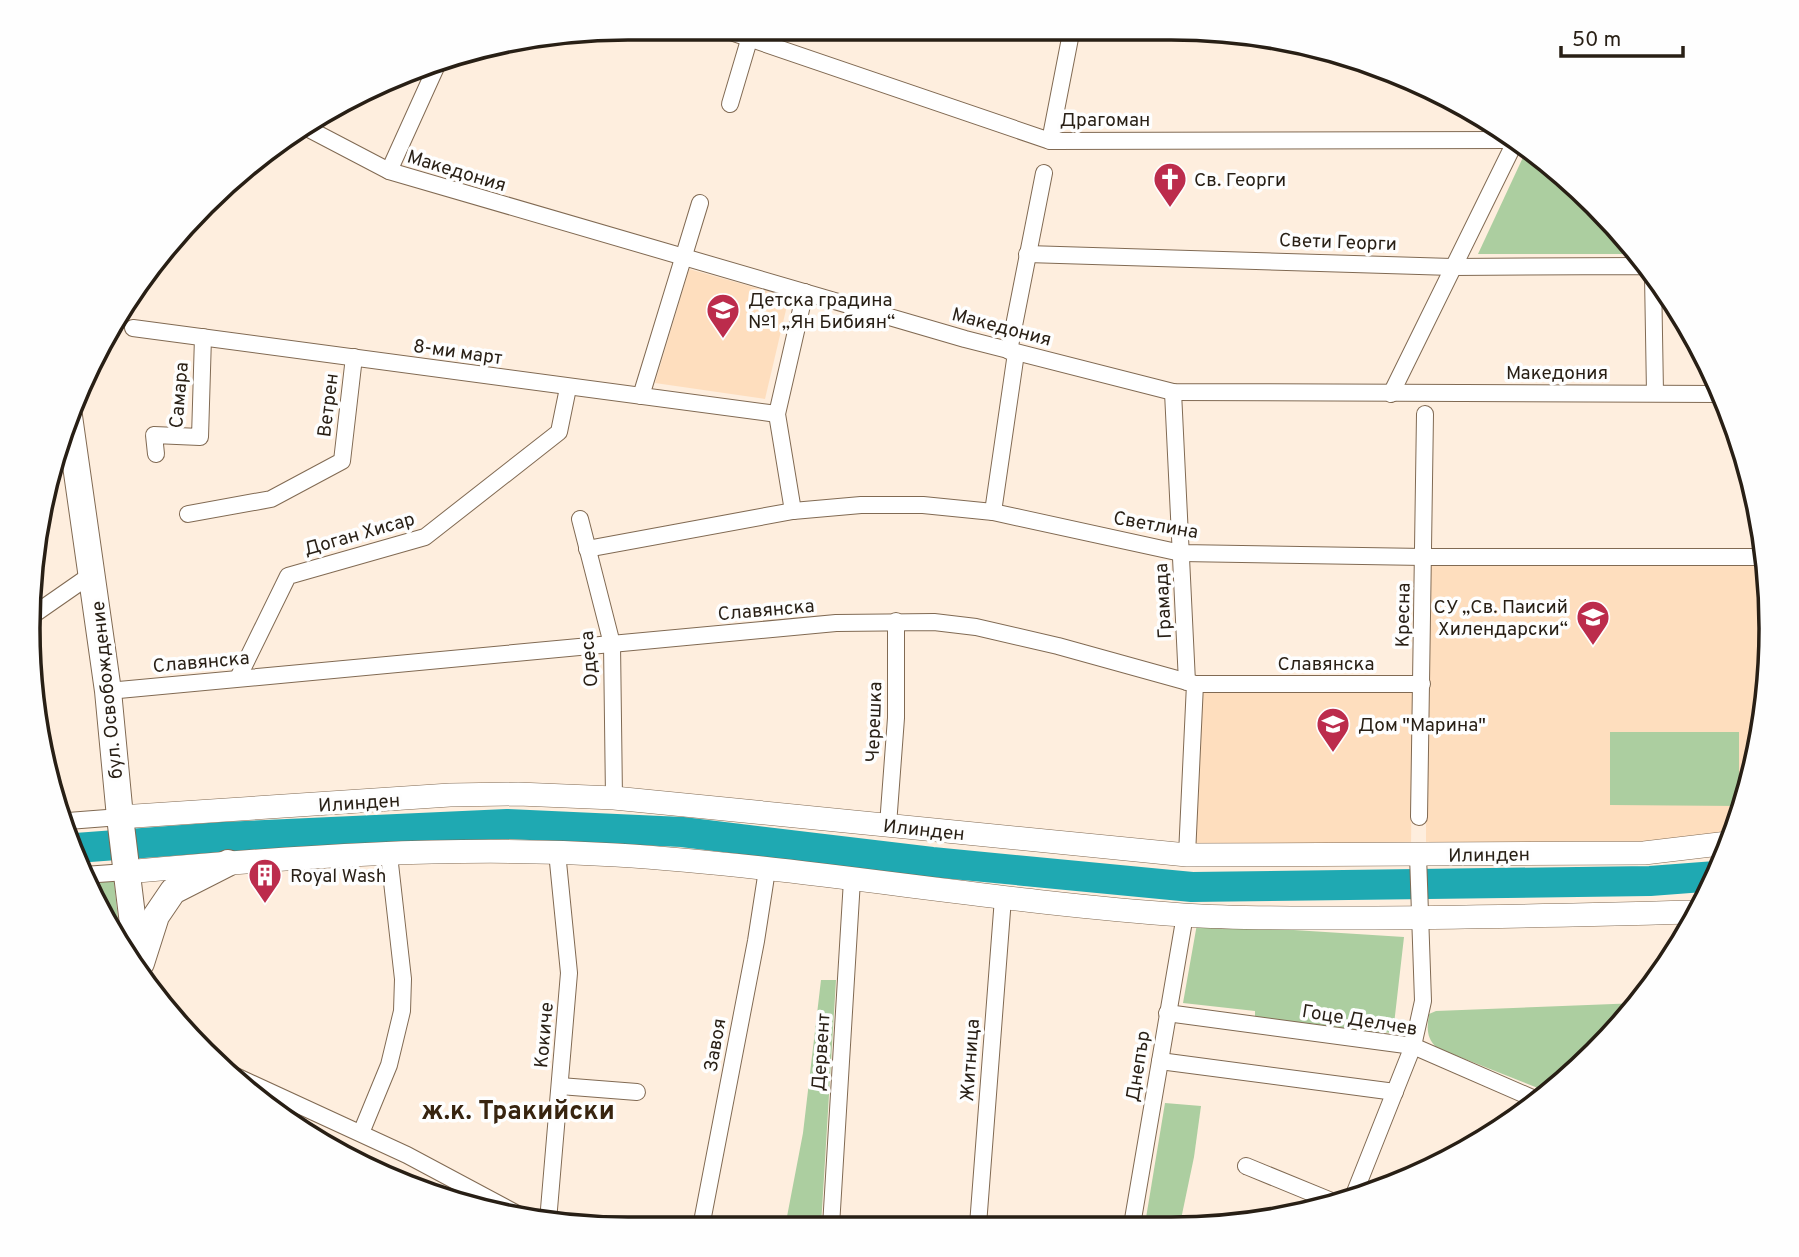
<svg xmlns="http://www.w3.org/2000/svg" width="1799" height="1257" viewBox="0 0 1799 1257" font-family="Overpass,sans-serif">
	<style>
		.built { fill: #fedebe }
		.green { fill: #accea0 }
		.lines { fill: none; stroke-linecap: round; stroke-linejoin: round }
		.river { stroke: #1fa9b2; stroke-width: 30 }
		.street-casing { stroke: #816a53; stroke-width: 18 }
		.secondary-casing { stroke: #816a53; stroke-width: 24 }
		.primary-casing { stroke: #816a53; stroke-width: 28 }
		.street { stroke: #fff; stroke-width: 16 }
		.secondary { stroke: #fff; stroke-width: 23 }
		.primary { stroke: #fff; stroke-width: 26 }
		.labels { text-anchor: middle; stroke-width: 7; stroke-linejoin: round; paint-order: stroke }
		.street-label { font-size: 19px; fill: #281f15; stroke: #fefefe }
		.poi-label { font-size: 19px; fill: #281f15; stroke: #fefefe; text-anchor: start }
		.district-label { font-size: 26px; font-weight: bold; fill: #38240f; stroke: #fefefe }
		.rim { fill: none; stroke: #281f15; stroke-width: 3.5 }
	</style>
	<rect width="100%" height="100%" fill="#feeede"/>
	<g class="built">
		<path d="M 689,269 L 789,297 L 765,399 L 655,383 Z"/>
		<path d="M 1427,562 L 1759,564 L 1759,731 L 1751,784 L 1732,833 L 1719,837 L 1625,843 L 1426,844 Z"/>
		<path d="M 1199,689 L 1413,691 L 1411,847 L 1193,849 Z"/>
	</g>
	<g class="green">
		<path d="M 1525,153 L 1622,232 L 1638,254 L 1478,254 Z"/>
		<path d="M 1610,732 L 1739,732 L 1739,806 L 1610,805 Z"/>
		<path d="M 114,881 L 120,938 L 90,894 L 86,883 Z"/>
		<path d="M 1197,924 L 1404,937 L 1393,1033 L 1264,1024 L 1255,1021 L 1255,1011 L 1183,1003 Z"/>
		<path d="M 821,980 L 836,980 L 821,1226 L 785,1227 L 803,1133 Z"/>
		<path d="M 1639,1003 L 1567,1080 L 1548,1092 L 1437,1048 C 1426,1038 1427,1028 1429,1014 L 1436,1011 Z"/>
		<path d="M 1165,1103 L 1201,1106 L 1194,1157 L 1180,1224 L 1145,1224 Z"/>
	</g>
	<g class="lines">
		<path class="river" d="M 76,848 L 223,837 L 507,824 L 682,832 L 932,862 L 1192,887 L 1650,881 L 1716,876"/>
		<defs>
			<g id="street">
				<path d="M 719,28 L 1050,141 L 1509,140"/>
				<path d="M 730,104 L 752,30"/>
				<path d="M 303,126 L 389,171 L 965,339 L 1173,392 L 1720,394"/>
				<path d="M 1050,141 L 1072,28"/>
				<path d="M 389,171 L 437,65"/>
				<path d="M 1027,254 L 1452,267 L 1642,266 L 1648,268"/>
				<path d="M 1653,275 L 1655,393"/>
				<path d="M 133,328 L 777,414"/>
				<path d="M 1173,392 L 1187,682"/>
				<path d="M 1391,394 L 1514,144"/>
				<path d="M 641,396 L 700,203"/>
				<path d="M 156,454 L 154,435 L 200,437 L 203,337"/>
				<path d="M 793,511 L 777,414 L 805,292"/>
				<path d="M 993,512 L 1016,353 L 1009,351 L 1044,173"/>
				<path d="M 188,514 L 271,499 L 342,461 L 354,357"/>
				<path d="M 580,519 L 612,644 L 614,798"/>
				<path d="M 587,549 L 793,511 L 861,505 L 923,505 L 993,512 L 1181,553 L 1424,557 L 1766,557"/>
				<path d="M 33,615 L 92,574"/>
				<path d="M 1770,660 L 1770,668"/>
				<path d="M 238,678 L 288,576 L 425,537 L 559,432 L 568,388"/>
				<path d="M 108,691 L 836,623 L 934,622 L 976,627 L 1058,646 L 1195,684 L 1422,684"/>
				<path d="M 1419,817 L 1425,414"/>
				<path d="M 68,821 L 120,817"/>
				<path d="M 888,825 L 896,718 L 896,621"/>
				<path d="M 1187,855 L 1195,684"/>
				<path d="M 84,875 L 126,872"/>
				<path d="M 1167,1013 L 1413,1046 L 1537,1100"/>
				<path d="M 1160,1061 L 1395,1092"/>
				<path d="M 229,1073 L 407,1155 L 523,1217"/>
				<path d="M 560,1086 L 637,1092"/>
				<path d="M 361,1133 L 389,1065 L 402,1011 L 403,979 L 389,855"/>
				<path d="M 1246,1166 L 1329,1200"/>
				<path d="M 1355,1192 L 1413,1046 L 1423,1001 L 1418,855"/>
				<path d="M 548,1221 L 569,973 L 557,852"/>
				<path d="M 978,1225 L 1003,898"/>
				<path d="M 1132,1225 L 1185,915"/>
				<path d="M 831,1226 L 852,880"/>
				<path d="M 701,1227 L 756,941 L 767,870"/>
			</g>
			<g id="secondary">
				<path d="M 120,817 L 450,795 L 518,794 L 614,798 L 1187,855 L 1644,853 L 1728,843"/>
				<path d="M 126,872 C 289,857 453,845 616,855 C 806,867 994,902 1183,915 C 1241,919 1300,918 1358,918 C 1471,918 1584,915 1698,912"/>
			</g>
			<g id="primary">
				<path d="M 69,416 L 108,691 L 120,817 L 138,965"/>
				<path d="M 141,963 L 156,916 L 173,891 L 228,863"/>
			</g>
		</defs>
		<use href="#street" class="street-casing"/>
		<use href="#secondary" class="secondary-casing"/>
		<use href="#primary" class="primary-casing"/>
		<use href="#street" class="street"/>
		<use href="#secondary" class="secondary"/>
		<use href="#primary" class="primary"/>
	</g>
	<defs>
		<symbol id="church-pin" viewBox="-11 -11 22 30"><path d="M0 17L-7.5 6A9.5 9.5 0 1 1 7.5 6Z" fill="#bc2c4c" stroke="#fefefe"/><path d="M-1.2-6h2.4v3.5h3.3v2.4h-3.3V6h-2.4V-.1h-3.3v-2.4h3.3Z" fill="#fff"/></symbol>
		<symbol id="school-pin" viewBox="-11 -11 22 30"><path d="M0 17L-7.5 6A9.5 9.5 0 1 1 7.5 6Z" fill="#bc2c4c" stroke="#fefefe"/><path d="M0-5L7-2L0 1L-7-2ZM-4 1L0 2.5L4 1V4Q0 6-4 4Z" fill="#fff"/></symbol>
		<symbol id="building-pin" viewBox="-11 -11 22 30"><path d="M0 17L-7.5 6A9.5 9.5 0 1 1 7.5 6Z" fill="#bc2c4c" stroke="#fefefe"/><path d="M-4-6H4V6H1V3H-1V6H-4ZM-2.5-4.3h1.7v1.8h-1.7ZM.8-4.3h1.7v1.8H.8ZM-2.5-1h1.7V.8h-1.7ZM.8-1h1.7V.8H.8Z" fill="#fff"/></symbol>
	</defs>
	<g fill-rule="evenodd">
		<use href="#church-pin" x="1151" y="160" width="38" height="52"/>
		<use href="#school-pin" x="704" y="291" width="38" height="52"/>
		<use href="#school-pin" x="1574" y="598" width="38" height="52"/>
		<use href="#school-pin" x="1314" y="705" width="38" height="52"/>
		<use href="#building-pin" x="246" y="856" width="38" height="52"/>
	</g>
	<g class="labels">
		<g class="street-label">
			<text x="1105" y="126">Драгоман</text>
			<text transform="translate(457 170) rotate(17)" y="7">Македония</text>
			<text transform="translate(1338 241) rotate(2)" y="7">Свети Георги</text>
			<text transform="translate(1002 326) rotate(15)" y="7">Македония</text>
			<text transform="translate(458 351) rotate(8)" y="7">8-ми март</text>
			<text x="1557" y="379">Македония</text>
			<text transform="translate(178 395) rotate(-85)" y="7">Самара</text>
			<text transform="translate(327 405) rotate(-83)" y="7">Ветрен</text>
			<text transform="translate(1156 524) rotate(10)" y="7">Светлина</text>
			<text transform="translate(359 533) rotate(-16)" y="7">Доган Хисар</text>
			<text transform="translate(1162 601) rotate(-93)" y="7">Грамада</text>
			<text transform="translate(766 609) rotate(-5)" y="7">Славянска</text>
			<text transform="translate(1402 615) rotate(-89)" y="7">Кресна</text>
			<text transform="translate(588 659) rotate(-95)" y="7">Одеса</text>
			<text transform="translate(201 661) rotate(-5)" y="7">Славянска</text>
			<text x="1326" y="670">Славянска</text>
			<text transform="translate(106 690) rotate(-96)" y="7">бул. Освобождение</text>
			<text transform="translate(873 722) rotate(-88)" y="7">Черешка</text>
			<text transform="translate(359 802) rotate(-4)" y="7">Илинден</text>
			<text transform="translate(924 829) rotate(6)" y="7">Илинден</text>
			<text transform="translate(1489 854) rotate(-1)" y="7">Илинден</text>
			<text transform="translate(1360 1019) rotate(9)" y="7">Гоце Делчев</text>
			<text transform="translate(543 1035) rotate(-85)" y="7">Кокиче</text>
			<text transform="translate(714 1045) rotate(-80)" y="7">Завоя</text>
			<text transform="translate(820 1052) rotate(-86)" y="7">Дервент</text>
			<text transform="translate(969 1060) rotate(-86)" y="7">Житница</text>
			<text transform="translate(1137 1066) rotate(-81)" y="7">Днепър</text>
		</g>
		<g class="poi-label">
			<text x="1194" y="186">Св. Георги</text>
			<text x="748" y="306">Детска градина<tspan x="748" dy="22">№1 „Ян Бибиян“</tspan></text>
			<text x="1568" y="613" text-anchor="end">СУ „Св. Паисий<tspan x="1568" dy="22">Хилендарски“</tspan></text>
			<text x="1358" y="731">Дом "Марина"</text>
			<text x="290" y="882">Royal Wash</text>
		</g>
		<g class="district-label">
			<text x="518" y="1119">ж.к. Тракийски</text>
		</g>
	</g>
	<path d="M0 0H1799V1257H0ZM628 40H1171A588 588 0 0 1 1759 628V629A588 588 0 0 1 1171 1217H628A588 588 0 0 1 40 629V628A588 588 0 0 1 628 40Z" fill="#fefefe" fill-rule="evenodd"/>
	<path class="rim" d="M628 40H1171A588 588 0 0 1 1759 628V629A588 588 0 0 1 1171 1217H628A588 588 0 0 1 40 629V628A588 588 0 0 1 628 40Z"/>
	<path d="M1561 46v10h122v-10" fill="none" stroke="#281f15" stroke-width="3.5"/>
	<text x="1572" y="46" font-size="21" fill="#281f15" stroke="#fefefe" stroke-width="5" paint-order="stroke">50 m</text>
</svg>
